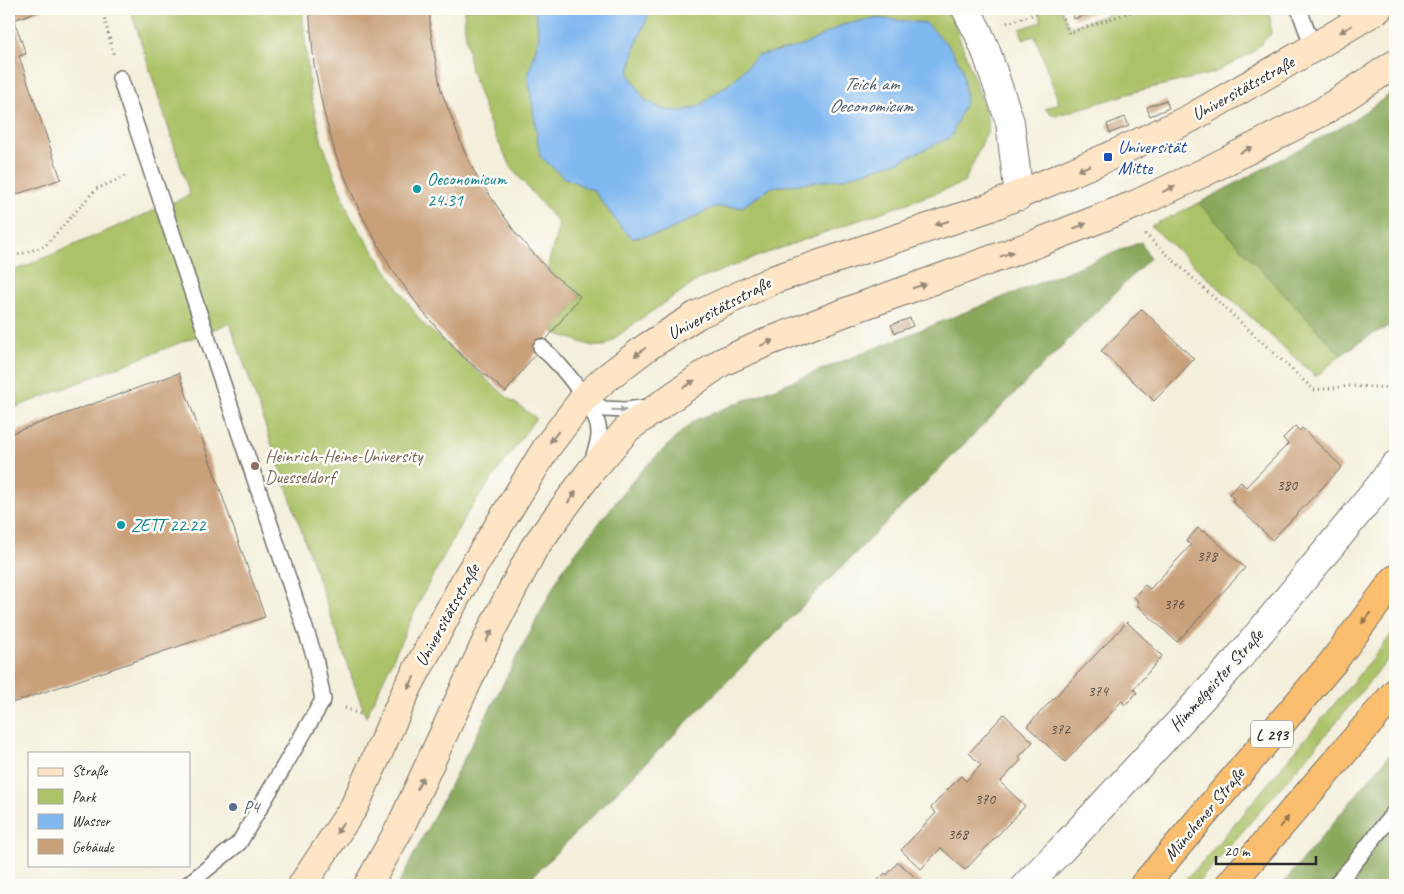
<svg xmlns="http://www.w3.org/2000/svg" width="1404" height="894" viewBox="0 0 1404 894" font-family="Caveat,sans-serif">
	<style>
		.green { fill: #acc267; stroke: #6c7649 }
		.forest { fill: #89a85c; stroke: #5a6a44 }
		.water { fill: #80b8f0; stroke: #56728e }
		.building { fill: #c9a07a }
		.lines { fill: none; stroke-linecap: round; stroke-linejoin: round }
		.lane-casing { stroke: #717069; stroke-width: 18 }
		.street-casing { stroke: #717069; stroke-width: 30 }
		.secondary-casing { stroke: #717069; stroke-width: 30 }
		.highway-casing { stroke: #717069; stroke-width: 30 }
		.path { stroke: #717069; stroke-width: 3; stroke-dasharray: 1 4; stroke-linecap: butt }
		.lane { stroke: #fff; stroke-width: 15 }
		.street { stroke: #fff; stroke-width: 28 }
		.secondary { stroke: #fde5c5; stroke-width: 28 }
		.highway { stroke: #fabe6e; stroke-width: 28 }
		.oneway { fill: #948878 }
		.oneway2 { fill: #a0a0a0 }
		.oneway3 { fill: #92744c }
		.transit-dot { fill: #1a4fb4; stroke: #fdfcf7; stroke-width: 2 }
		.culture-dot { fill: #0f9aa8; stroke: #fdfcf7; stroke-width: 2 }
		.education-dot { fill: #8d6e63; stroke: #fdfcf7; stroke-width: 2 }
		.service-dot { fill: #5c6f8a; stroke: #fdfcf7; stroke-width: 2 }
		.labels { text-anchor: middle; stroke-width: 5; stroke-linejoin: round; paint-order: stroke }
		.number-label { font-size: 15px; fill: #52483f }
		.shield { fill: #fdfcf7; stroke: #6a6a68; stroke-width: 1 }
		.shield-label { font-size: 16px; font-weight: bold; fill: #2b2b2b }
		.street-label { font-size: 18px; fill: #2b2b2b; stroke: #fdfcf7 }
		.transit-label { font-size: 18px; fill: #164399; stroke: #fdfcf7; text-anchor: start }
		.culture-label { font-size: 18px; fill: #0d838f; stroke: #fdfcf7; text-anchor: start }
		.education-label { font-size: 18px; fill: #785e54; stroke: #fdfcf7; text-anchor: start }
		.service-label { font-size: 18px; fill: #4e5e75; stroke: #fdfcf7; text-anchor: start }
		.water-label { font-size: 19px; font-style: italic; fill: #495c70; stroke: #fdfcf7 }
	</style>
	<rect width="100%" height="100%" fill="#fdfcf7"/>
	<filter id="ink" filterUnits="userSpaceOnUse"><feTurbulence type="fractalNoise" baseFrequency=".02" numOctaves="2"/><feDisplacementMap in="SourceGraphic" scale="10" xChannelSelector="R" yChannelSelector="G"/><feConvolveMatrix kernelMatrix="1 2 1 2 8 2 1 2 1" color-interpolation-filters="sRGB"/></filter>
	<filter id="wash" filterUnits="userSpaceOnUse"><feTurbulence type="fractalNoise" baseFrequency=".0096" numOctaves="4" result="noise"/><feDisplacementMap in="SourceGraphic" scale="20" xChannelSelector="R" yChannelSelector="G"/><feGaussianBlur stdDeviation="1.12" result="paint"/><feColorMatrix in="noise" values="0 0 0 0 0 0 0 0 0 0 0 0 0 0 0 0 0 1.4 0 .05"/><feComposite in="paint" operator="in"/></filter>
	<g filter="url(#wash)">
		<rect width="100%" height="100%" fill="#f4efdb"/>
		<g class="green">
			<path d="M 137,9 L 303,9 L 303,19 L 310,92 L 322,142 L 350,216 L 421,322 L 508,398 L 536,418 L 466,515 L 422,596 L 366,717 L 351,675 L 230,323 L 9,410 L 9,273 L 190,195 L 131,11 Z"/>
			<path d="M 464,9 L 530,9 L 536,14 L 539,37 L 528,76 L 534,109 L 563,177 L 594,191 L 620,226 L 632,238 L 664,233 L 714,207 L 742,207 L 772,187 L 841,179 L 900,161 L 951,137 L 948,45 L 926,23 L 875,18 L 842,25 L 802,46 L 757,56 L 732,82 L 710,97 L 700,106 L 683,111 L 665,110 L 644,100 L 629,74 L 635,47 L 651,9 L 949,9 L 985,109 L 989,128 L 964,183 L 753,258 L 700,279 L 636,322 L 605,346 L 592,346 L 553,332 L 580,296 L 551,273 L 548,265 L 559,224 L 513,170 L 492,130 L 471,71 L 465,30 Z"/>
			<path d="M 1039,9 L 1061,9 L 1069,27 L 1109,14 L 1108,9 L 1267,9 L 1270,17 L 1271,34 L 1252,53 L 1214,73 L 1138,91 L 1055,116 L 1045,109 L 1059,103 L 1035,36 L 1023,39 L 1020,29 L 1041,22 Z"/>
			<path d="M 1199,203 L 1341,355 L 1316,377 L 1151,226 Z"/>
			<path d="M 1395,630 L 1395,651 L 1318,744 L 1196,885 L 1181,885 L 1204,860 L 1377,653 Z"/>
		</g>
		<g class="forest">
			<path d="M 1395,91 L 1395,326 L 1391,325 L 1369,336 L 1341,355 L 1199,203 L 1348,123 Z"/>
			<path d="M 1141,242 L 1150,258 L 524,885 L 398,885 L 564,567 L 639,473 L 693,421 Z"/>
			<path d="M 1395,748 L 1395,885 L 1282,885 Z"/>
		</g>
		<path class="water" d="M 530,9 L 651,9 L 635,47 L 629,74 L 645,100 L 665,110 L 683,111 L 700,106 L 710,97 L 732,82 L 757,56 L 802,46 L 842,25 L 875,18 L 926,23 L 948,45 L 962,67 L 966,100 L 951,137 L 900,161 L 841,179 L 772,187 L 742,207 L 714,207 L 664,233 L 632,238 L 620,226 L 594,191 L 563,177 L 540,156 L 528,76 L 539,37 L 536,14 Z"/>
		<g id="blocks">
			<g class="building">
				<path d="M 9,9 L 44,9 L 14,20 L 26,54 L 19,56 L 61,179 L 9,197 Z"/>
				<path d="M 309,9 L 430,9 L 430,27 L 435,58 L 441,90 L 465,153 L 477,177 L 517,235 L 551,273 L 580,296 L 506,392 L 462,356 L 422,311 L 391,268 L 361,214 L 336,156 L 324,113 L 314,64 Z"/>
				<path d="M 1071,9 L 1104,9 L 1074,19 Z"/>
				<path d="M 1166,100 L 1169,108 L 1150,116 L 1147,107 Z"/>
				<path d="M 1125,117 L 1129,126 L 1110,133 L 1107,124 Z"/>
				<path d="M 1142,309 L 1194,359 L 1154,401 L 1101,351 Z"/>
				<path d="M 910,318 L 913,326 L 895,333 L 891,325 Z"/>
				<path d="M 179,373 L 265,617 L 9,704 L 9,434 Z"/>
				<path d="M 1295,426 L 1300,431 L 1302,428 L 1342,467 L 1272,540 L 1232,501 L 1234,499 L 1229,494 L 1241,482 L 1246,487 L 1288,444 L 1283,438 Z"/>
				<path d="M 1198,528 L 1203,532 L 1205,531 L 1245,568 L 1177,642 L 1136,604 L 1139,602 L 1134,597 L 1145,585 L 1150,589 L 1191,545 L 1186,541 Z"/>
				<path d="M 1127,622 L 1162,656 L 1134,689 L 1137,693 L 1125,705 L 1122,701 L 1065,762 L 1027,726 Z"/>
				<path d="M 1004,714 L 1033,742 L 1019,757 L 1021,760 L 1000,782 L 1025,806 L 965,870 L 941,848 L 921,869 L 901,850 L 936,813 L 931,808 L 945,792 L 961,776 L 966,781 L 981,765 L 969,753 Z"/>
				<path d="M 898,862 L 924,885 L 873,885 L 885,873 L 887,875 Z"/>
			</g>
		</g>
	</g>
	<g filter="url(#ink)">
		<use href="#blocks" fill-opacity="0" stroke="#717069" stroke-width="1"/>
		<g class="lines">
			<defs>
				<g id="lane">
					<path d="M 1299,9 L 1313,48"/>
					<path d="M 120,78 L 315,658 L 323,700 L 239,843 L 187,885"/>
					<path d="M 541,347 C 560,364 601,410 599,436 C 598,445 594,454 592,463"/>
					<path d="M 586,399 L 604,409 L 625,410 L 650,407"/>
					<path d="M 1335,885 L 1352,866 L 1395,811"/>
				</g>
				<g id="street">
					<path d="M 966,9 L 978,32 L 987,54 L 1010,122 L 1019,196"/>
					<path d="M 1026,885 L 1061,850 L 1237,660 L 1379,487 L 1395,465"/>
				</g>
				<g id="secondary">
					<path d="M 302,885 L 354,807 L 408,687 L 467,577 L 547,447 L 584,398 L 605,379 L 647,347 L 697,315 L 775,279 L 988,208 L 1108,157 L 1189,119 L 1313,48 L 1378,9"/>
					<path d="M 368,885 L 400,828 L 492,629 L 534,548 L 590,472 L 628,428 L 722,362 L 770,341 L 859,307 L 1035,244 L 1134,205 L 1203,173 L 1322,112 L 1395,64"/>
				</g>
				<g id="highway">
					<path d="M 1144,885 L 1333,662 L 1395,579"/>
					<path d="M 1229,885 L 1395,693"/>
				</g>
			</defs>
			<use href="#lane" class="lane-casing"/>
			<use href="#street" class="street-casing"/>
			<use href="#secondary" class="secondary-casing"/>
			<use href="#highway" class="highway-casing"/>
			<g class="path">
				<path d="M 102,9 L 114,56"/>
				<path d="M 1059,9 L 1069,33 L 1131,12 L 1130,9"/>
				<path d="M 1007,23 L 1050,9"/>
				<path d="M 1395,229 C 1392,240 1393,251 1395,262"/>
				<path d="M 1145,234 L 1314,390 L 1350,386 L 1395,388"/>
				<path d="M 9,258 L 45,246 L 96,189 L 128,175"/>
				<path d="M 345,708 L 362,715"/>
			</g>
			<use href="#lane" class="lane"/>
			<use href="#street" class="street"/>
			<use href="#secondary" class="secondary"/>
			<use href="#highway" class="highway"/>
		</g>
		<defs><path id="oneway-solid" d="M-6-.8H1V-3.2L6.5 0L1 3.2V.8H-6Z" transform="scale(1.25)"/></defs>
		<g class="oneway">
			<use href="#oneway-solid" transform="translate(1346 29) rotate(149)"/>
			<use href="#oneway-solid" transform="translate(1246 150) rotate(-27)"/>
			<use href="#oneway-solid" transform="translate(1084 168) rotate(156)"/>
			<use href="#oneway-solid" transform="translate(1169 189) rotate(-25)"/>
			<use href="#oneway-solid" transform="translate(942 223) rotate(162)"/>
			<use href="#oneway-solid" transform="translate(1080 226) rotate(-22)"/>
			<use href="#oneway-solid" transform="translate(1007 254) rotate(-20)"/>
			<use href="#oneway-solid" transform="translate(919 286) rotate(-19)"/>
			<use href="#oneway-solid" transform="translate(767 343) rotate(-23)"/>
			<use href="#oneway-solid" transform="translate(640 352) rotate(143)"/>
			<use href="#oneway-solid" transform="translate(689 384) rotate(-34)"/>
			<use href="#oneway-solid" transform="translate(554 437) rotate(128)"/>
			<use href="#oneway-solid" transform="translate(572 497) rotate(-54)"/>
			<use href="#oneway-solid" transform="translate(489 636) rotate(-65)"/>
			<use href="#oneway-solid" transform="translate(411 683) rotate(117)"/>
			<use href="#oneway-solid" transform="translate(420 783) rotate(-65)"/>
			<use href="#oneway-solid" transform="translate(340 828) rotate(124)"/>
		</g>
		<use class="oneway2" href="#oneway-solid" transform="translate(619 410) rotate(2)"/>
		<g class="oneway3">
			<use href="#oneway-solid" transform="translate(1366 618) rotate(127)"/>
			<use href="#oneway-solid" transform="translate(1284 822) rotate(-49)"/>
		</g>
	</g>
	<rect class="transit-dot" x="1103" y="152" width="10" height="10" rx="2.5"/>
	<g class="culture-dot">
		<circle cx="417" cy="189" r="5"/>
		<circle cx="121" cy="525" r="5"/>
	</g>
	<circle class="education-dot" cx="255" cy="466" r="5"/>
	<circle class="service-dot" cx="233" cy="807" r="5"/>
	<g class="labels">
		<g class="number-label">
			<text x="1287" y="490">380</text>
			<text x="1207" y="561">378</text>
			<text x="1174" y="609">376</text>
			<text x="1098" y="696">374</text>
			<text x="1060" y="734">372</text>
			<text x="985" y="804">370</text>
			<text x="958" y="839">368</text>
		</g>
		<rect class="shield" x="1251" y="720.5" width="42" height="27" rx="4"/>
		<g class="shield-label">
			<text x="1272" y="740">L 293</text>
		</g>
		<g class="street-label">
			<text transform="translate(1243 88) rotate(-29)" y="6">Universitätsstraße</text>
			<text transform="translate(719 308) rotate(-28)" y="6">Universitätsstraße</text>
			<text transform="translate(447 615) rotate(-61)" y="6">Universitätsstraße</text>
			<text transform="translate(1216 680) rotate(-48)" y="6">Himmelgeister Straße</text>
			<text transform="translate(1204 814) rotate(-50)" y="6">Münchener Straße</text>
		</g>
		<g class="transit-label">
			<text x="1118" y="153">Universität<tspan x="1118" dy="21">Mitte</tspan></text>
		</g>
		<g class="culture-label">
			<text x="427" y="185">Oeconomicum<tspan x="427" dy="21">24.31</tspan></text>
			<text x="131" y="531">ZETT 22.22</text>
		</g>
		<g class="education-label">
			<text x="265" y="462">Heinrich-Heine-University<tspan x="265" dy="21">Duesseldorf</tspan></text>
		</g>
		<g class="service-label">
			<text x="243" y="813">P4</text>
		</g>
		<g class="water-label">
			<text x="871" y="90">Teich am<tspan x="871" dy="22">Oeconomicum</tspan></text>
		</g>
	</g>
	<rect width="1404" height="894" fill="none" stroke="#fdfcf7" stroke-width="30"/>
	<rect x="28" y="752" width="162" height="115" fill="#fdfcf7" stroke="#a9a8a5"/>
	<rect x="38" y="768" width="25" height="8" fill="#fde5c5" stroke="#a9a8a5"/>
	<text x="72" y="776" font-size="15" fill="#2b2b2b">Straße</text>
	<rect x="38" y="789" width="25" height="15" fill="#acc267" stroke="#a9a8a5"/>
	<text x="72" y="802" font-size="15" fill="#2b2b2b">Park</text>
	<rect x="38" y="814" width="25" height="15" fill="#80b8f0" stroke="#a9a8a5"/>
	<text x="72" y="826" font-size="15" fill="#2b2b2b">Wasser</text>
	<rect x="38" y="839" width="25" height="15" fill="#c9a07a" stroke="#a9a8a5"/>
	<text x="72" y="852" font-size="15" fill="#2b2b2b">Gebäude</text>
	<path d="M1216 856v8h100v-8" fill="none" stroke="#2b2b2b" stroke-width="2.5"/>
	<text x="1224" y="856" font-size="15" fill="#2b2b2b" stroke="#fdfcf7" stroke-width="4" paint-order="stroke">20 m</text>
</svg>
